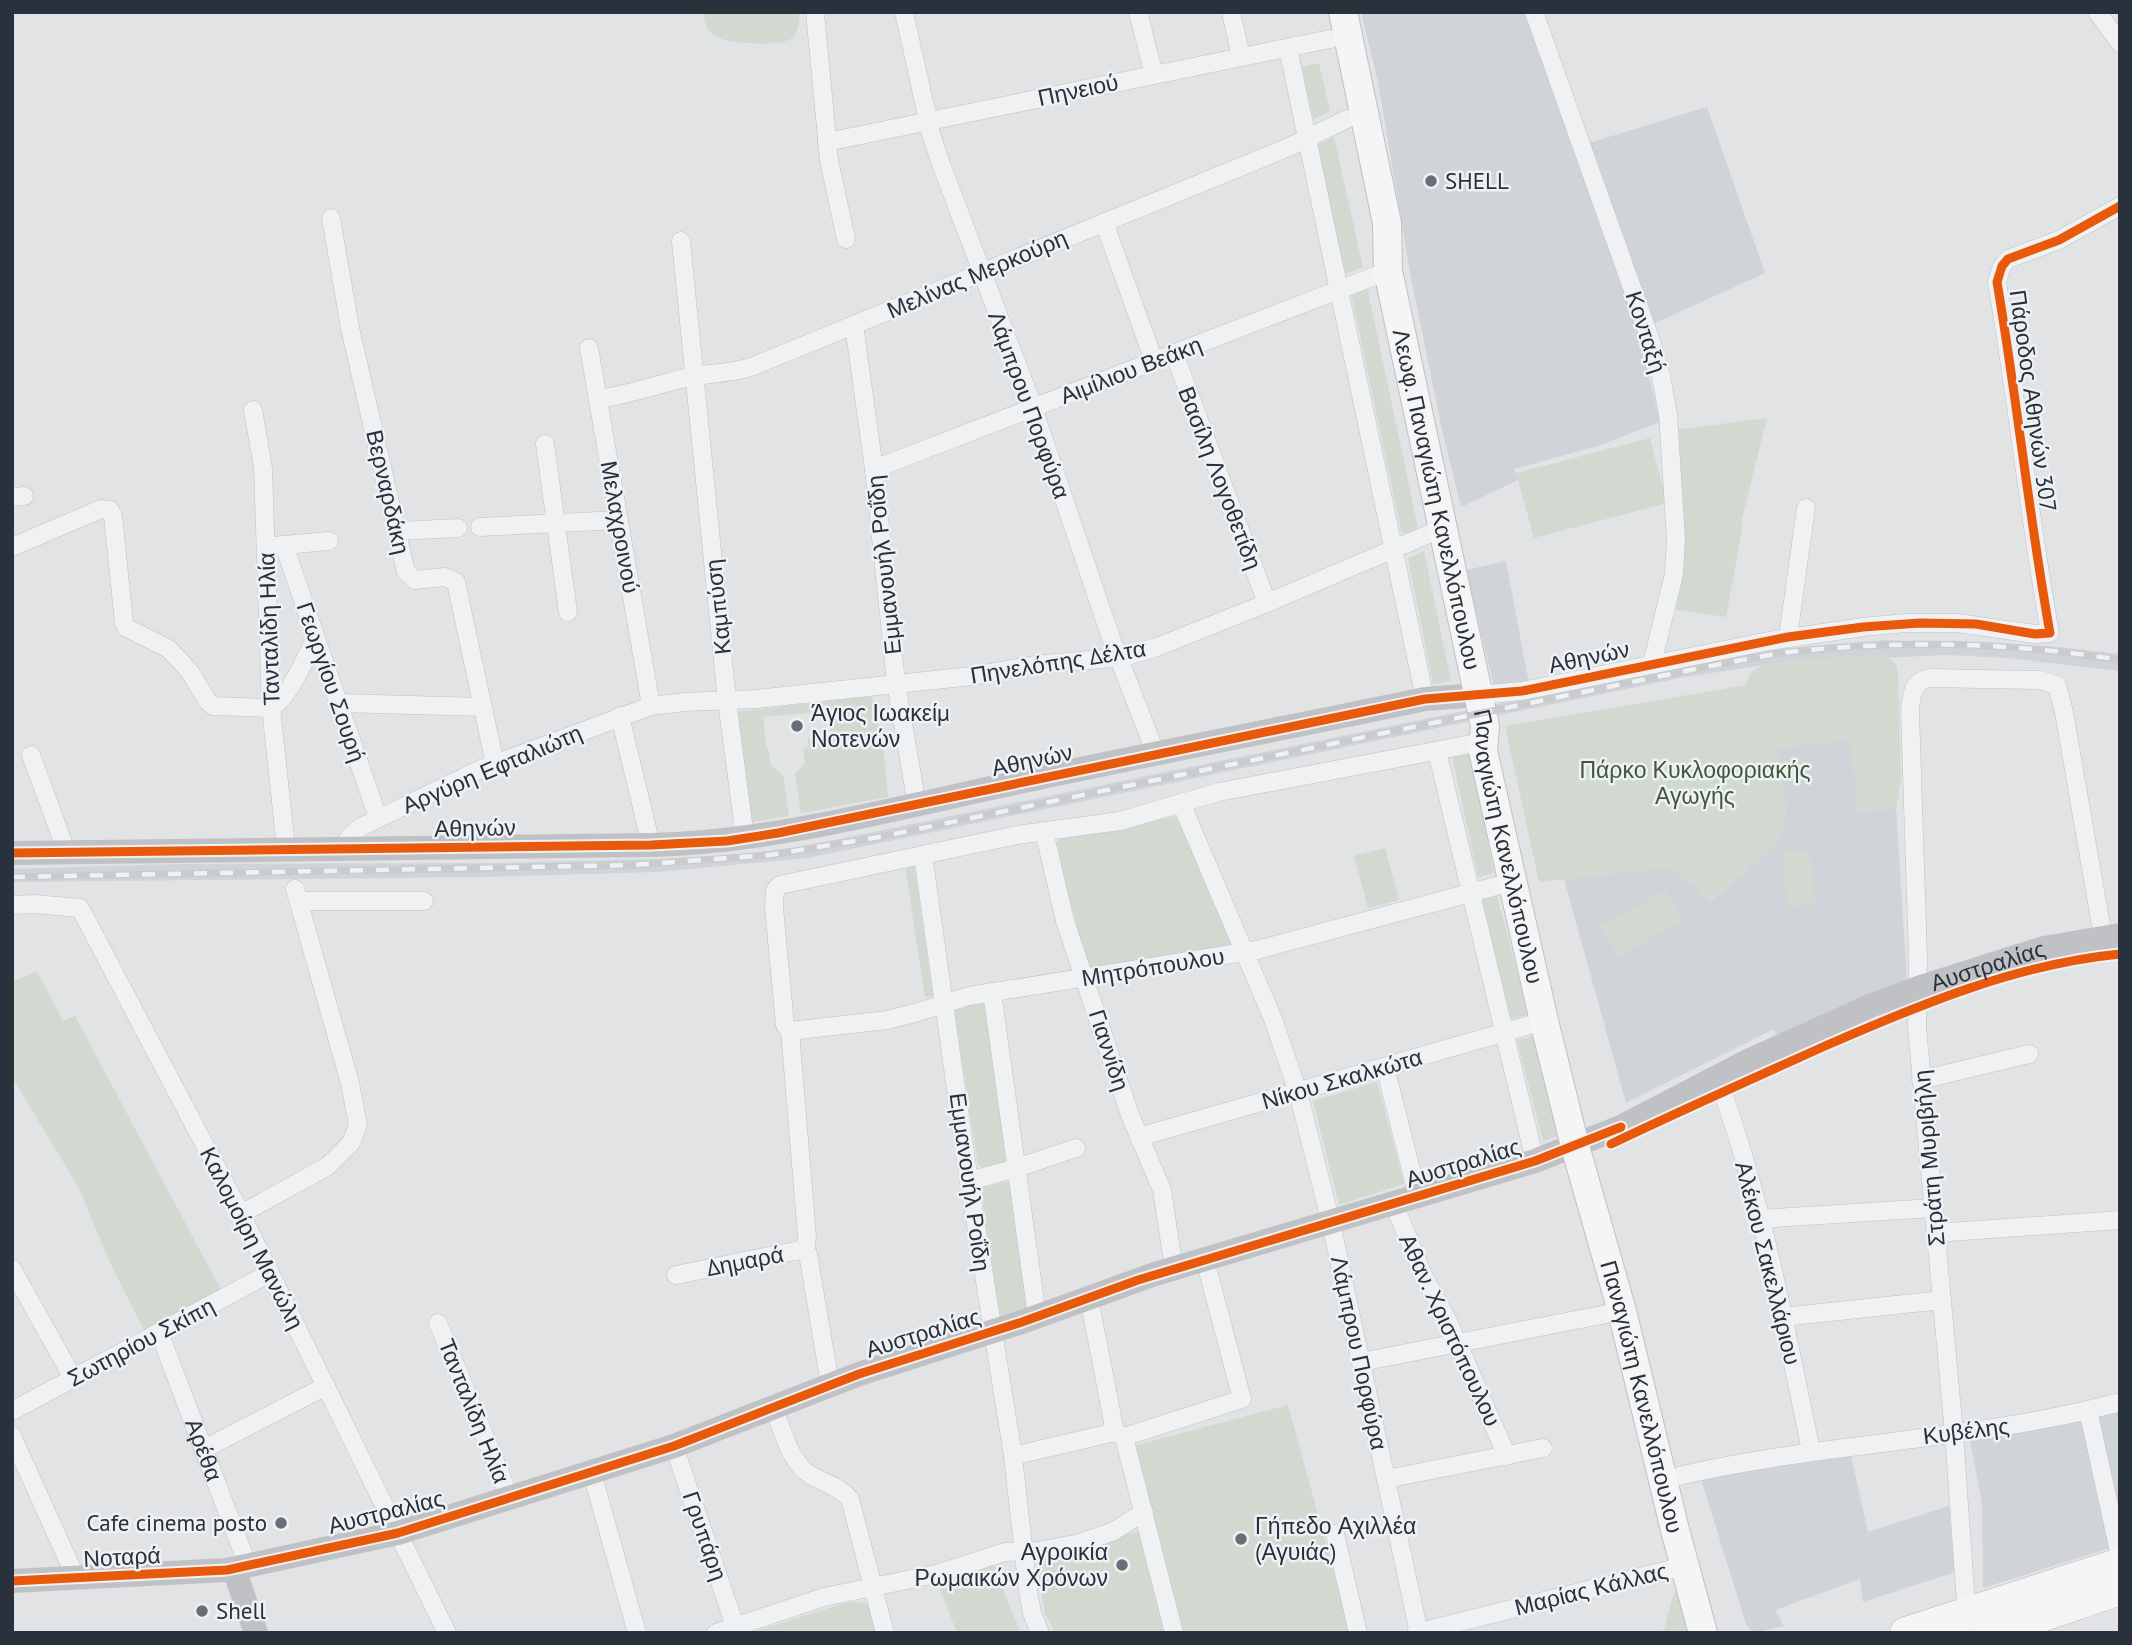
<svg xmlns="http://www.w3.org/2000/svg" width="2132" height="1645" viewBox="0 0 2132 1645" font-family="'PT Sans',sans-serif">
	<style>
		.built { fill: #d0d3d8 }
		.green { fill: #d2d9d1 }
		.lines { fill: none; stroke-linecap: round; stroke-linejoin: round }
		.street-casing { stroke: #bfc1c3; stroke-width: 19 }
		.primary-casing { stroke: #bec0c3; stroke-width: 30 }
		.highway-casing { stroke: #b4b6ba; stroke-width: 33 }
		.street { stroke: #f0f1f3; stroke-width: 18 }
		.secondary { stroke: #bfc1c5; stroke-width: 24 }
		.primary { stroke: #f5f5f6; stroke-width: 28 }
		.highway { stroke: #f5f5f6; stroke-width: 32 }
		.rail-casing { stroke: #cacbcd; stroke-width: 7 }
		.rail { stroke: #eff2f5; stroke-width: 4.5; stroke-dasharray: 13; stroke-linecap: butt }
		.cycleway-casing { stroke: #eff2f5; stroke-width: 13 }
		.cycleway { stroke: #e8590c; stroke-width: 9 }
		.poi-dot { fill: #696f78; stroke: #eff2f5; stroke-width: 2.5 }
		.labels { text-anchor: middle; stroke-width: 5; stroke-linejoin: round; paint-order: stroke }
		.street-label { font-size: 23px; fill: #29313d; stroke: #eff2f5 }
		.poi-label { font-size: 23px; fill: #29313d; stroke: #eff2f5; text-anchor: start }
		.park-label { font-size: 23px; fill: #3f5838; stroke: #eff2f5 }
	</style>
	<rect width="100%" height="100%" fill="#e1e3e5"/>
	<g class="built">
		<path d="M 1361,12 L 1525,12 L 1640,337 L 1660,422 L 1598,446 L 1514,469 L 1518,480 L 1461,507 L 1443,434 L 1410,273 L 1378,82 Z"/>
		<path d="M 1707,107 L 1765,273 L 1651,325 L 1589,143 Z"/>
		<path d="M 1506,561 L 1529,684 L 1495,690 L 1466,570 Z"/>
		<path d="M 1885,640 L 2048,646 L 2120,654 L 2120,671 L 2007,658 L 1946,655 L 1783,662 L 1685,677 L 807,858 L 657,872 L 482,877 L 12,882 L 12,869 L 175,864 L 496,863 L 655,859 L 737,855 L 800,847 L 1722,658 L 1781,649 Z"/>
		<path d="M 1851,739 L 1858,812 L 1896,808 L 1907,981 L 1776,1035 L 1774,1029 L 1626,1103 L 1564,879 L 1673,867 L 1710,901 L 1771,849 L 1784,829 L 1786,809 L 1777,748 Z"/>
		<path d="M 2120,1411 L 2120,1545 L 1983,1588 L 1982,1504 L 1970,1440 L 2078,1422 Z"/>
		<path d="M 1851,1456 L 1868,1532 L 1949,1506 L 1955,1572 L 1863,1602 L 1860,1579 L 1775,1610 L 1784,1626 L 1753,1633 L 1746,1624 L 1701,1479 L 1787,1463 Z"/>
	</g>
	<g class="green">
		<path d="M 703,12 L 800,12 C 799,21 799,32 792,38 C 782,47 726,44 715,36 C 706,31 705,22 703,12 Z"/>
		<path d="M 1319,63 L 1330,111 L 1313,119 L 1302,67 Z"/>
		<path d="M 1334,137 L 1363,267 L 1345,274 L 1317,145 Z"/>
		<path d="M 1367,287 L 1418,528 L 1402,534 L 1351,293 Z"/>
		<path d="M 1767,418 L 1741,523 L 1743,524 L 1726,617 L 1676,610 L 1685,546 L 1684,515 L 1674,430 Z"/>
		<path d="M 1650,438 L 1667,503 L 1534,538 L 1516,473 Z"/>
		<path d="M 1424,551 L 1451,681 L 1433,684 L 1408,558 Z"/>
		<path d="M 1886,656 L 1896,664 L 1898,673 L 1901,780 L 1896,808 L 1858,812 L 1850,739 L 1778,748 L 1786,809 L 1784,829 L 1771,849 L 1709,901 L 1673,867 L 1539,882 L 1505,726 L 1746,685 C 1748,678 1751,671 1758,667 C 1780,657 1858,657 1886,656 Z"/>
		<path d="M 872,696 L 884,753 L 888,797 L 801,813 L 795,774 L 805,763 L 803,749 L 809,748 L 807,738 L 831,735 L 828,711 L 763,717 L 766,747 L 768,747 L 771,766 L 783,775 L 789,816 L 751,822 L 735,712 Z"/>
		<path d="M 1470,754 L 1494,873 L 1478,877 L 1452,756 Z"/>
		<path d="M 1176,816 L 1185,829 L 1232,944 L 1100,968 L 1091,968 L 1086,960 L 1056,846 L 1058,841 L 1066,834 Z"/>
		<path d="M 1385,848 L 1399,900 L 1368,908 L 1354,856 Z"/>
		<path d="M 1810,851 L 1815,904 L 1787,907 L 1782,853 Z"/>
		<path d="M 914,864 L 933,996 L 925,997 L 905,866 Z"/>
		<path d="M 1666,890 L 1683,921 L 1618,957 L 1601,926 Z"/>
		<path d="M 1497,895 L 1528,1015 L 1511,1019 L 1482,900 Z"/>
		<path d="M 37,971 L 63,1021 L 75,1016 L 222,1292 L 145,1332 L 110,1263 L 79,1188 L 12,1077 L 12,982 Z"/>
		<path d="M 987,1001 L 1009,1163 L 984,1168 L 978,1165 L 954,1008 Z"/>
		<path d="M 1535,1036 L 1558,1136 L 1543,1141 L 1517,1040 Z"/>
		<path d="M 1377,1082 L 1404,1184 L 1339,1205 L 1313,1101 Z"/>
		<path d="M 1011,1181 L 1029,1309 L 999,1319 L 981,1188 Z"/>
		<path d="M 1288,1405 L 1350,1631 L 1184,1633 L 1133,1446 Z"/>
		<path d="M 1142,1530 L 1168,1633 L 1055,1633 L 1045,1614 L 1036,1559 Z"/>
		<path d="M 992,1560 L 1020,1633 L 957,1633 L 937,1581 Z"/>
		<path d="M 1679,1588 L 1690,1633 L 1663,1633 L 1673,1596 Z"/>
		<path d="M 863,1602 L 869,1607 L 876,1633 L 750,1633 L 845,1603 Z"/>
	</g>
	<g class="lines">
		<defs>
			<g id="street">
				<path d="M 815,12 L 829,160 L 846,239"/>
				<path d="M 904,12 L 931,134 L 941,164 L 1029,396 L 1111,638 L 1156,754"/>
				<path d="M 1138,12 L 1154,75"/>
				<path d="M 1231,12 L 1241,57"/>
				<path d="M 1534,12 L 1652,344 L 1661,376 L 1668,414 L 1676,539 L 1674,574 L 1652,664"/>
				<path d="M 2097,12 L 2120,43"/>
				<path d="M 1288,48 L 1425,699"/>
				<path d="M 827,142 L 1330,39"/>
				<path d="M 331,218 L 350,328 L 406,572 L 415,580 L 445,577 L 456,582 L 495,764"/>
				<path d="M 1104,222 L 1154,361"/>
				<path d="M 681,241 L 727,701 L 745,838"/>
				<path d="M 854,325 L 874,469 L 896,683 L 917,805"/>
				<path d="M 589,348 L 651,706"/>
				<path d="M 1174,353 L 1267,603"/>
				<path d="M 598,399 C 628,395 656,385 685,378 C 707,373 729,374 751,367 L 1289,147 L 1347,119"/>
				<path d="M 253,410 L 263,468 L 271,708 L 286,848"/>
				<path d="M 545,444 L 568,612"/>
				<path d="M 874,469 L 1388,271"/>
				<path d="M 12,497 L 24,496"/>
				<path d="M 480,527 L 619,520"/>
				<path d="M 398,531 L 458,528"/>
				<path d="M 284,545 L 378,818"/>
				<path d="M 273,546 L 329,541"/>
				<path d="M 12,547 L 101,509 L 110,510 L 113,516 L 124,623 L 127,628 L 169,649 L 190,672 L 208,702 L 213,706 L 271,708 C 290,697 305,658 316,638"/>
				<path d="M 1788,637 L 1806,508"/>
				<path d="M 1478,695 L 1522,691 L 1769,641 L 1863,627 L 1906,623 L 1957,623 L 2035,634 L 2050,633 C 2029,517 2017,399 1997,282 L 2002,266 L 2008,259 L 2059,240 L 2120,206"/>
				<path d="M 338,703 L 482,707"/>
				<path d="M 620,716 L 651,845"/>
				<path d="M 1437,751 L 1535,1161"/>
				<path d="M 31,755 L 67,853"/>
				<path d="M 1181,803 L 1273,1019 L 1298,1092 L 1331,1223 L 1419,1633"/>
				<path d="M 1044,831 L 1065,921 L 1130,1115 L 1162,1190 L 1174,1269"/>
				<path d="M 343,848 L 349,837 L 361,827 L 481,769 L 651,706 L 685,702 L 756,699 L 972,676 L 1035,665 L 1123,657 L 1157,647 L 1267,603 L 1443,528"/>
				<path d="M 923,855 L 969,1181 L 1013,1456 L 1028,1591 L 1032,1613 L 1040,1633"/>
				<path d="M 299,901 L 424,901"/>
				<path d="M 12,905 L 34,904 L 80,908 L 241,1214 L 447,1633"/>
				<path d="M 992,992 L 1037,1316"/>
				<path d="M 790,1031 L 785,1025 L 774,908 L 775,890 L 780,885 L 1017,835 L 1120,821 L 1219,792 L 1482,742"/>
				<path d="M 790,1031 L 887,1020 L 915,1013 L 969,996 L 1257,950 L 1511,882"/>
				<path d="M 790,1031 L 807,1236 L 805,1252"/>
				<path d="M 1385,1067 L 1418,1197"/>
				<path d="M 1717,1077 C 1762,1197 1785,1326 1811,1451"/>
				<path d="M 1921,1080 L 2029,1054"/>
				<path d="M 1139,1137 L 1544,1021"/>
				<path d="M 969,1181 L 1017,1168 L 1076,1148"/>
				<path d="M 1394,1204 L 1424,1277 L 1447,1319 L 1507,1456"/>
				<path d="M 241,1214 L 328,1166 L 351,1143 L 358,1125 L 350,1083 L 295,889"/>
				<path d="M 1760,1219 L 1933,1208"/>
				<path d="M 1935,1233 L 2120,1220"/>
				<path d="M 12,1269 L 73,1378"/>
				<path d="M 676,1275 L 795,1251 L 801,1250 L 808,1254 L 830,1384"/>
				<path d="M 1089,1298 L 1115,1432"/>
				<path d="M 1783,1317 L 1942,1300"/>
				<path d="M 438,1323 L 510,1498"/>
				<path id="s1" d="M 159,1332 L 248,1566"/>
				<path d="M 1361,1362 L 1622,1311"/>
				<path d="M 773,1407 C 782,1427 789,1461 809,1474 C 823,1483 839,1486 850,1499 L 885,1633"/>
				<path d="M 2088,1410 L 2120,1556"/>
				<path d="M 12,1411 L 270,1273"/>
				<path d="M 12,1436 L 76,1578"/>
				<path d="M 1124,1437 L 1174,1633"/>
				<path d="M 674,1446 L 735,1626"/>
				<path d="M 204,1449 L 326,1386"/>
				<path d="M 1013,1456 L 1115,1432 L 1124,1437 L 1242,1399 L 1205,1260"/>
				<path d="M 592,1473 L 637,1633"/>
				<path d="M 1679,1476 C 1824,1442 1975,1441 2120,1402"/>
				<path d="M 1386,1479 L 1543,1448"/>
				<path d="M 1335,1534 L 1358,1633"/>
				<path d="M 716,1633 L 824,1597 L 936,1574 L 1005,1552 L 1038,1551 L 1080,1543 L 1114,1531 L 1144,1512"/>
				<path d="M 1416,1633 L 1684,1566"/>
				<path d="M 1968,1633 L 1954,1433 L 1917,1027 L 1918,958 L 1910,712 C 1911,696 1912,681 1930,678 L 2040,680 L 2057,685 L 2064,712 L 2103,937"/>
			</g>
			<g id="primary">
				<path id="s3" d="M 1343,12 L 1387,223 L 1388,271 L 1485,726 L 1483,751 L 1544,1021 L 1575,1146 L 1622,1311 L 1675,1530 L 1703,1633"/>
			</g>
			<g id="highway">
				<path d="M 1906,1633 L 2120,1564"/>
				<path d="M 1991,1633 L 2120,1589"/>
			</g>
		</defs>
		<use href="#street" class="street-casing"/>
		<use href="#primary" class="primary-casing"/>
		<use href="#highway" class="highway-casing"/>
		<use href="#street" class="street"/>
		<g class="secondary">
			<path d="M 12,853 L 651,845 C 773,842 891,809 1010,784 C 1148,754 1287,728 1425,699 L 1478,695"/>
			<path d="M 234,1569 L 256,1633"/>
			<path id="s2" d="M 12,1581 L 227,1570 L 398,1533 L 674,1446 L 859,1374 L 1022,1322 L 1155,1274 L 1535,1161 L 1621,1127 L 1748,1061 L 1870,1006 L 1918,988 L 2044,948 L 2120,935"/>
		</g>
		<use href="#primary" class="primary"/>
		<use href="#highway" class="highway"/>
		<defs>
			<path id="rail" d="M 12,877 L 633,865 L 770,855 L 879,837 L 1705,667 C 1733,662 1761,656 1789,652 C 1898,640 2011,642 2120,660"/>
		</defs>
		<use href="#rail" class="rail-casing"/>
		<use href="#rail" class="rail"/>
		<defs>
			<g id="cycleway">
				<path d="M 12,853 L 651,845 L 727,841 L 778,833 L 1425,699 L 1522,691 L 1788,637 L 1863,627 L 1920,623 L 1976,624 L 2035,634 L 2050,633 C 2029,517 2017,399 1997,282 L 2002,266 L 2008,259 L 2059,240 L 2120,206"/>
				<path d="M 1611,1144 C 1682,1110 1754,1078 1825,1046 C 1919,1005 2017,964 2120,954"/>
				<path d="M 12,1581 L 227,1570 L 398,1533 L 674,1446 L 859,1374 L 1022,1322 L 1138,1280 L 1535,1161 L 1621,1127"/>
			</g>
		</defs>
		<use href="#cycleway" class="cycleway-casing"/>
		<use href="#cycleway" class="cycleway"/>
	</g>
	<g class="poi-dot">
		<circle cx="1431" cy="181" r="7"/>
		<circle cx="797" cy="726" r="7"/>
		<circle cx="281" cy="1523" r="7"/>
		<circle cx="1241" cy="1539" r="7"/>
		<circle cx="1122" cy="1565" r="7"/>
		<circle cx="202" cy="1611" r="7"/>
	</g>
	<g class="labels">
		<g class="street-label">
			<text transform="translate(1078 90) rotate(-12)" y="8">Πηνειού</text>
			<text transform="translate(977 274) rotate(-23)" y="8">Μελίνας Μερκούρη</text>
			<text transform="translate(1646 332) rotate(72)" y="8">Κονταξή</text>
			<text transform="translate(1131 370) rotate(-21)" y="8">Αιμίλιου Βεάκη</text>
			<text transform="translate(2033 401) rotate(82)" y="8">Πάροδος Αθηνών 307</text>
			<text transform="translate(1029 405) rotate(70)" y="8">Λάμπρου Πορφύρα</text>
			<text transform="translate(1220 478) rotate(69)" y="8">Βασίλη Λογοθετίδη</text>
			<text transform="translate(388 492) rotate(77)" y="8">Βερναρδάκη</text>
			<text dy="8" stroke="none"><textPath href="#s3" startOffset="497">Λεωφ. Παναγιώτη Κανελλόπουλου</textPath></text>
			<text transform="translate(620 527) rotate(80)" y="8">Μελαχροινού</text>
			<text transform="translate(884 565) rotate(-96)" y="8">Εμμανουήλ Ροΐδη</text>
			<text transform="translate(718 607) rotate(-96)" y="8">Καμπύση</text>
			<text transform="translate(269 629) rotate(-92)" y="8">Τανταλίδη Ηλία</text>
			<text transform="translate(1589 657) rotate(-12)" y="8">Αθηνών</text>
			<text transform="translate(1058 662) rotate(-9)" y="8">Πηνελόπης Δέλτα</text>
			<text transform="translate(331 682) rotate(71)" y="8">Γεωργίου Σουρή</text>
			<text transform="translate(1032 760) rotate(-12)" y="8">Αθηνών</text>
			<text transform="translate(492 769) rotate(-23)" y="8">Αργύρη Εφταλιώτη</text>
			<text transform="translate(475 828) rotate(-1)" y="8">Αθηνών</text>
			<text dy="8" stroke="none"><textPath href="#s3" startOffset="852">Παναγιώτη Κανελλόπουλου</textPath></text>
			<text dy="8" stroke="none"><textPath href="#s2" startOffset="2081">Αυστραλίας</textPath></text>
			<text transform="translate(1153 967) rotate(-9)" y="8">Μητρόπουλου</text>
			<text transform="translate(1109 1050) rotate(72)" y="8">Γιαννίδη</text>
			<text transform="translate(1342 1079) rotate(-16)" y="8">Νίκου Σκαλκώτα</text>
			<text transform="translate(1929 1158) rotate(-95)" y="8">Στράτη Μυριβήλη</text>
			<text transform="translate(1463 1163) rotate(-17)" y="8">Αυστραλίας</text>
			<text transform="translate(970 1182) rotate(82)" y="8">Εμμανουήλ Ροΐδη</text>
			<text transform="translate(252 1238) rotate(63)" y="8">Καλομοίρη Μανώλη</text>
			<text transform="translate(745 1261) rotate(-11)" y="8">Δημαρά</text>
			<text transform="translate(1768 1263) rotate(76)" y="8">Αλέκου Σακελλάριου</text>
			<text transform="translate(1450 1330) rotate(65)" y="8">Αθαν. Χριστόπουλου</text>
			<text transform="translate(923 1333) rotate(-17)" y="8">Αυστραλίας</text>
			<text transform="translate(141 1342) rotate(-28)" y="8">Σωτηρίου Σκίπη</text>
			<text transform="translate(1359 1353) rotate(78)" y="8">Λάμπρου Πορφύρα</text>
			<text dy="8" stroke="none"><textPath href="#s3" startOffset="1419">Παναγιώτη Κανελλόπουλου</textPath></text>
			<text transform="translate(474 1411) rotate(68)" y="8">Τανταλίδη Ηλία</text>
			<text transform="translate(1966 1431) rotate(-7)" y="8">Κυβέλης</text>
			<text dy="8" stroke="none"><textPath href="#s1" startOffset="126">Αρέθα</textPath></text>
			<text transform="translate(386 1512) rotate(-14)" y="8">Αυστραλίας</text>
			<text transform="translate(705 1536) rotate(71)" y="8">Γρυπάρη</text>
			<text transform="translate(122 1557) rotate(-3)" y="8">Νοταρά</text>
			<text transform="translate(1591 1589) rotate(-14)" y="8">Μαρίας Κάλλας</text>
		</g>
		<g class="poi-label">
			<text x="1445" y="189">SHELL</text>
			<text x="811" y="721">Άγιος Ιωακείμ<tspan x="811" dy="26">Νοτενών</tspan></text>
			<text x="267" y="1531" text-anchor="end">Cafe cinema posto</text>
			<text x="1255" y="1534">Γήπεδο Αχιλλέα<tspan x="1255" dy="26">(Αγυιάς)</tspan></text>
			<text x="1108" y="1560" text-anchor="end">Αγροικία<tspan x="1108" dy="26">Ρωμαικών Χρόνων</tspan></text>
			<text x="216" y="1619">Shell</text>
		</g>
		<g class="park-label">
			<text x="1695" y="778">Πάρκο Κυκλοφοριακής<tspan x="1695" dy="26">Αγωγής</tspan></text>
		</g>
	</g>
	<rect width="2132" height="1645" fill="none" stroke="#29313d" stroke-width="28"/>
</svg>
